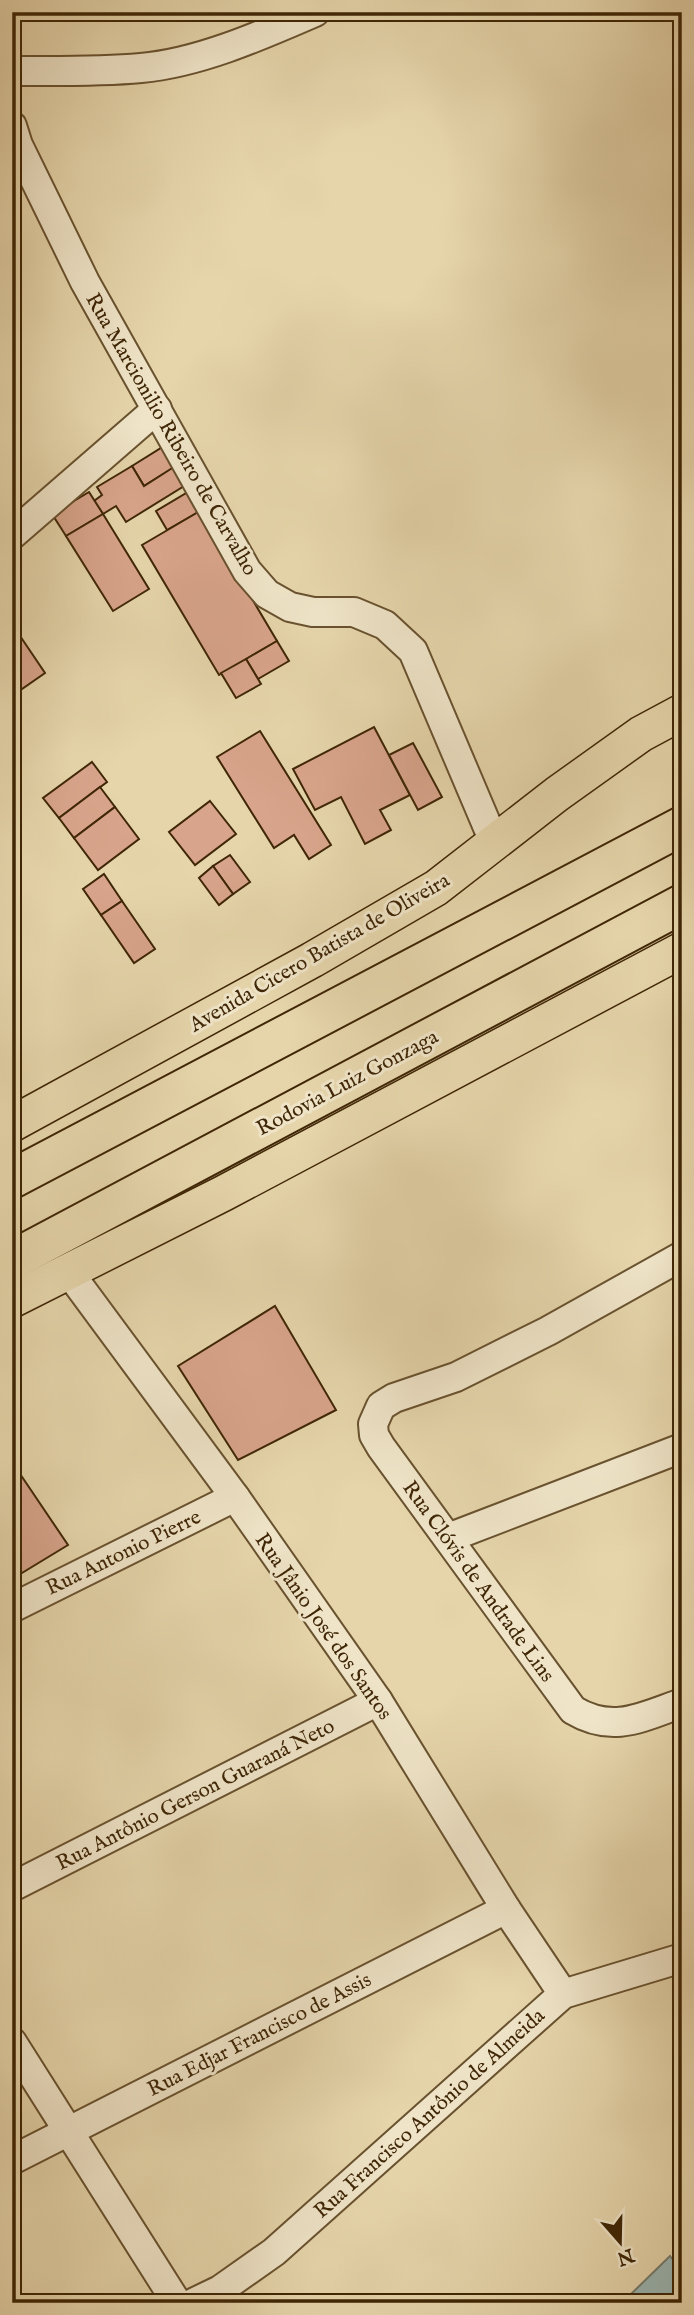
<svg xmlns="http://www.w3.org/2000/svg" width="694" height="2315" viewBox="0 0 694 2315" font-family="'IM FELL English',serif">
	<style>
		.water { fill: #9ab6b3; stroke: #767c6e; stroke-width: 2 }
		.building { fill: #d8a48b; stroke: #3f2606; stroke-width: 2 }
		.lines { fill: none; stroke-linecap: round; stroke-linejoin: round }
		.minor-casing { stroke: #69522f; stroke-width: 32 }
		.major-casing { stroke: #3f2606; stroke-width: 38 }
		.highway-casing { stroke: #3f2606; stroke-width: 42 }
		.minor { stroke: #efe4c8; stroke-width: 28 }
		.major { stroke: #e6d5ab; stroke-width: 35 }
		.highway { stroke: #e6d5ab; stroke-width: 38 }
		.labels { text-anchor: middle; stroke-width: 6; stroke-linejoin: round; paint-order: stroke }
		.street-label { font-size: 21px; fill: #3f2606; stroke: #efe4c8 }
	</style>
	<rect width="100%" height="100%" fill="#e6d5ab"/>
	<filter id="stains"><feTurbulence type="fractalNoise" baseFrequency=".00286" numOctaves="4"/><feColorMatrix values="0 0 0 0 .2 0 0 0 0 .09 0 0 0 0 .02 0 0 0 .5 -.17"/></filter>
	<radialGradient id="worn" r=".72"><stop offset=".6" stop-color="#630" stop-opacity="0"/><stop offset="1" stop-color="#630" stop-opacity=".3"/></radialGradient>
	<path class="water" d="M 670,2256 L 682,2271 L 682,2301 L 677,2303 L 628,2303 L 626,2299 Z"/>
	<g class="building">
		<path d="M 169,443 L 181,463 L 144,486 L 132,466 Z"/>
		<path d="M 177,465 L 189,483 L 126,522 L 116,506 L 103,514 L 94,501 L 102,495 L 97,487 L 132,466 L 144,486 Z"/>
		<path d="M 193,489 L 200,511 L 167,530 L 156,511 Z"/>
		<path d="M 89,492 L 103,514 L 66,536 L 52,514 Z"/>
		<path d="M 200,511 L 277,641 L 219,675 L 142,545 Z"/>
		<path d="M 103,514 L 149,589 L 113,611 L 66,536 Z"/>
		<path d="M 12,624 L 45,673 L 19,691 L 12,681 Z"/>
		<path d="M 277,641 L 289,661 L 258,679 L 246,659 Z"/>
		<path d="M 246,659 L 261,684 L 236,698 L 221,673 Z"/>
		<path d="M 374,727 L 410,795 L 380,810 L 391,830 L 365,844 L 341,797 L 315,810 L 293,769 Z"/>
		<path d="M 260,731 L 331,845 L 309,859 L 294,835 L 274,848 L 217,757 Z"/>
		<path d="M 413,743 L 442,797 L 418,810 L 389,755 Z"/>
		<path d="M 92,762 L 107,782 L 59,818 L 43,798 Z"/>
		<path d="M 100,787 L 115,807 L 74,838 L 59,818 Z"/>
		<path d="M 210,801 L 236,834 L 195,865 L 169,832 Z"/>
		<path d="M 115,807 L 139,839 L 98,870 L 74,838 Z"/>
		<path d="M 230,855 L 250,882 L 233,894 L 213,866 Z"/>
		<path d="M 213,866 L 233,894 L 219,905 L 199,878 Z"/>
		<path d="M 104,874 L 122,901 L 101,915 L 83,889 Z"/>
		<path d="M 122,901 L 155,949 L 134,963 L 101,915 Z"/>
		<path d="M 275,1306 L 336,1410 L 238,1460 L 178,1366 Z"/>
		<path d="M 12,1462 L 68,1545 L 12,1579 Z"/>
	</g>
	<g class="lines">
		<defs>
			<g id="minor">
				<path d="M 12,71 C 55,71 98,72 141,68 C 199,63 262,35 315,12"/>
				<path d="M 12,126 L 18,145 L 85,282 L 247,571 L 267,594 L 290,607 L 313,612 L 354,612 L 385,625 L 413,651 L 495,844"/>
				<path d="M 12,535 L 157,409"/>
				<path d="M 682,1256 L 548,1331 L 456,1377 L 394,1398 L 381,1406 L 373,1424 L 374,1435 L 381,1447 L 573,1710 C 613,1734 642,1717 682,1703"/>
				<path d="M 68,1271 L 235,1497 L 378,1701 L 506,1909 L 563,1994"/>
				<path d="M 448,1538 L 682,1448"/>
				<path d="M 12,1608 L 235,1497"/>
				<path d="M 12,1887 L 378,1701"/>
				<path d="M 12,2042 L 177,2303"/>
				<path d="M 12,2160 L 506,1909"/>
				<path d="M 193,2303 L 220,2290 L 274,2252 L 563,1994 L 682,1958"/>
			</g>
			<g id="major">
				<path d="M 12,1124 L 312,960 L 436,888 L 557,794 L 641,734 L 682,712"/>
				<path d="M 12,1300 L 224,1193 L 682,950"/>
			</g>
			<g id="highway">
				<path d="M 12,1179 L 682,826"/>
				<path d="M 12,1260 L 682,904"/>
			</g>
		</defs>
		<use href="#minor" class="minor-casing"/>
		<use href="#major" class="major-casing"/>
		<use href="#highway" class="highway-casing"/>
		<use href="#minor" class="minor"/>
		<use href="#major" class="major"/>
		<use href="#highway" class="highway"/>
	</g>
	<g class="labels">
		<g class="street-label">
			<text transform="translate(172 434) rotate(60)" y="7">Rua Marcionilio Ribeiro de Carvalho</text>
			<text transform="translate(319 952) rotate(-30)" y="7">Avenida Cicero Batista de Oliveira</text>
			<text transform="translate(347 1082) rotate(-28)" y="7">Rodovia Luiz Gonzaga</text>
			<text transform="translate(123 1552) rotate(-26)" y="7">Rua Antonio Pierre</text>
			<text transform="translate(479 1581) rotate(54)" y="7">Rua Clóvis de Andrade Lins</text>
			<text transform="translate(324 1626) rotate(55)" y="7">Rua Jânio José dos Santos</text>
			<text transform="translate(195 1794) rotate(-27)" y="7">Rua Antônio Gerson Guaraná Neto</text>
			<text transform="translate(259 2034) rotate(-27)" y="7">Rua Edjar Francisco de Assis</text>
			<text transform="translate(429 2113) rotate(-42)" y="7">Rua Francisco Antônio de Almeida</text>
		</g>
	</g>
	<rect width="694" height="2315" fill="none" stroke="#e6d5ab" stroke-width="42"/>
	<rect x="14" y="14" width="666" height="2287" fill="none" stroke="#3f2606" stroke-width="3.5"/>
	<rect x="21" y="21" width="652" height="2273" fill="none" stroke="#3f2606" stroke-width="2"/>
	<g transform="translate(620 2242) rotate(160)" stroke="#efe4c8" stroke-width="5" paint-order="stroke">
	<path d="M0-5L12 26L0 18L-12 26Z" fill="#3f2606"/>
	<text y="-10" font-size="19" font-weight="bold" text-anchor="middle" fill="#3f2606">N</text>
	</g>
	<rect width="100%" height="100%" filter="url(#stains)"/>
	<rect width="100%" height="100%" fill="url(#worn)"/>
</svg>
